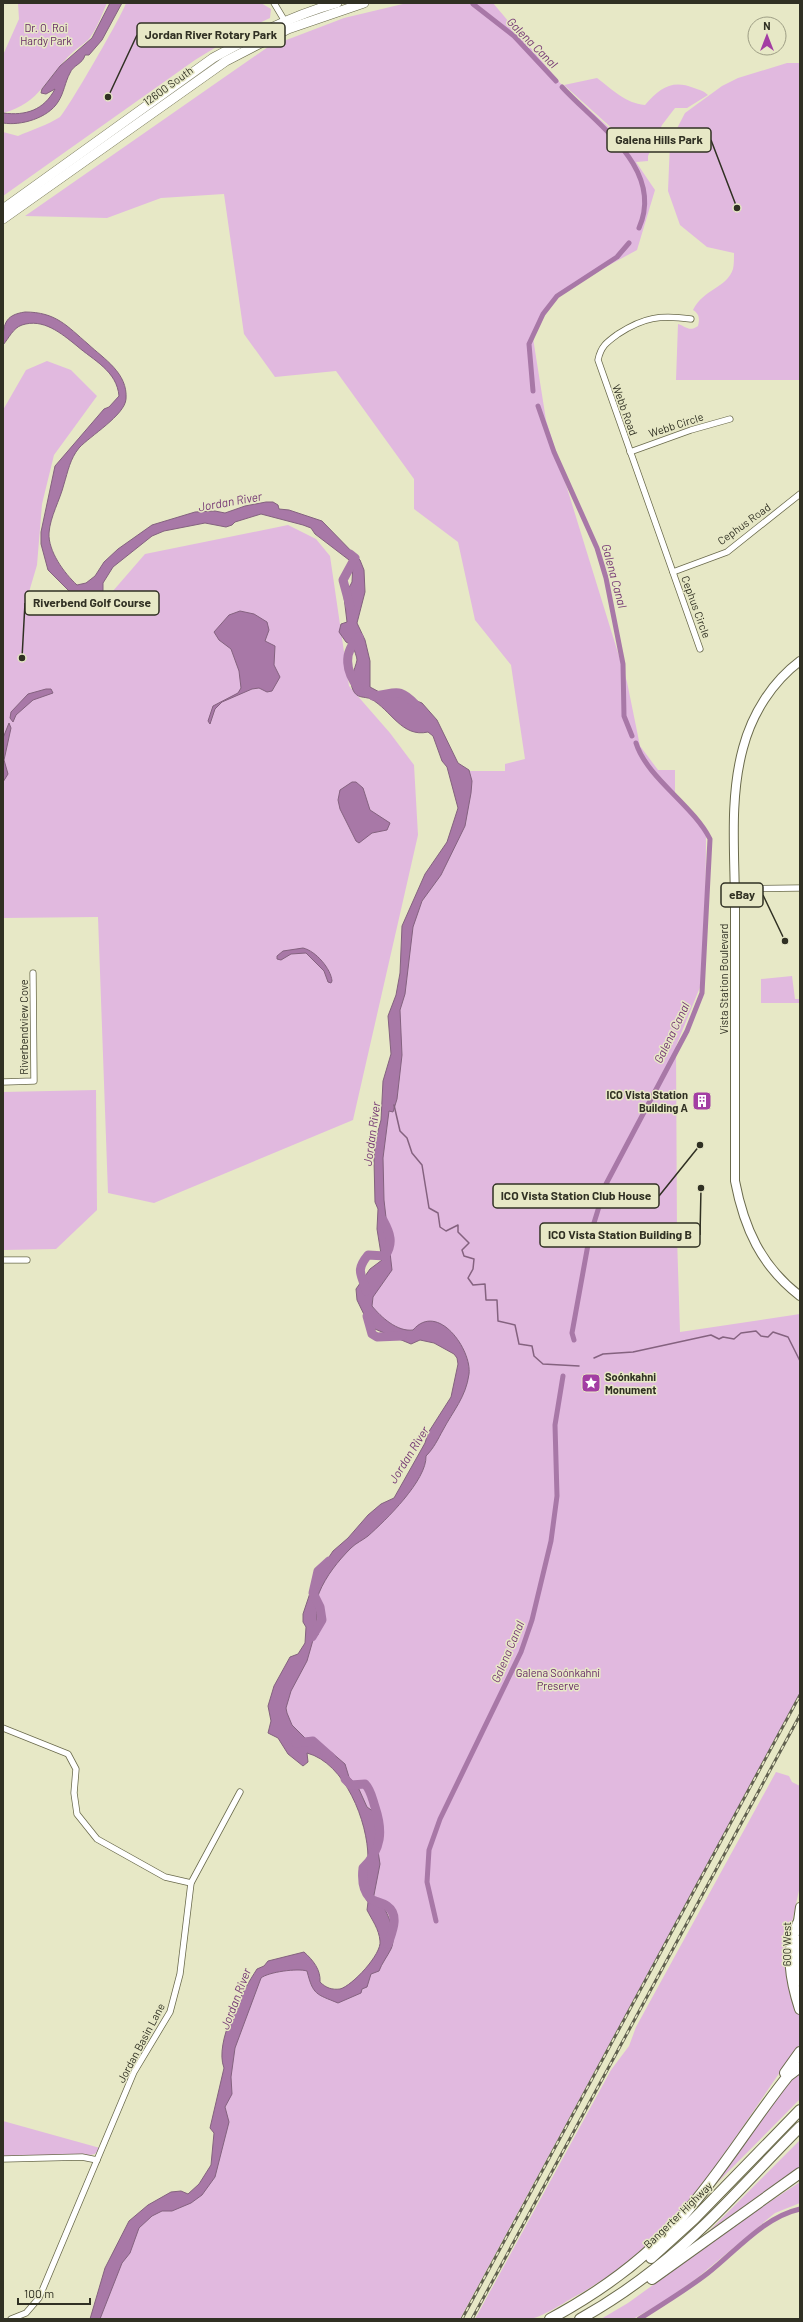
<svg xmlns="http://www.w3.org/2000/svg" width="803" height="2322" viewBox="0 0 803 2322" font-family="Barlow,sans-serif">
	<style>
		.green { fill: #e1b9df }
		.water { fill: #a878a7; stroke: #84627f }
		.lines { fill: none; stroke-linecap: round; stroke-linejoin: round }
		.stream { stroke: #84627f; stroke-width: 1.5 }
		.canal { stroke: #a878a7; stroke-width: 5 }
		.river { stroke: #a878a7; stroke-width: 9 }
		.street-casing { stroke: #6a6a4c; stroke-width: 7 }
		.secondary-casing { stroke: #6a6a4c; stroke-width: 10 }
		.primary-casing { stroke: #6a6a4c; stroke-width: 10 }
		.highway-casing { stroke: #6a6a4c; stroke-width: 12 }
		.street { stroke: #fff; stroke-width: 5.5 }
		.secondary { stroke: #fff; stroke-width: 8 }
		.primary { stroke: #fff; stroke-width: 9 }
		.highway { stroke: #fff; stroke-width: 10 }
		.rail-casing { stroke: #61614f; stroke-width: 3 }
		.rail { stroke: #e7e8c6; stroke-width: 1.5; stroke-dasharray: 4.5; stroke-linecap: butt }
		.labels { text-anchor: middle; stroke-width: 3; stroke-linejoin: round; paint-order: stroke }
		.park-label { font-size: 11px; fill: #652964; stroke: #e7e8c6 }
		.street-label { font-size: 11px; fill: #303023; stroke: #e7e8c6 }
		.poi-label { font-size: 11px; font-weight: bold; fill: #303023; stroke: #e7e8c6; text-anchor: end }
		.water-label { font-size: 12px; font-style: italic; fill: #753874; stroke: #e7e8c6 }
		.leader { fill: none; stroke: #303023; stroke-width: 1.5 }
		.callout-dot { fill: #303023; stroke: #e7e8c6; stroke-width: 1.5 }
		.callout { fill: #e7e8c6; stroke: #303023; stroke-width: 1.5 }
		.callout-label { font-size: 12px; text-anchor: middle; font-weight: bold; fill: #303023 }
	</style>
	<rect width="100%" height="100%" fill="#e7e8c6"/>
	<g class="green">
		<path d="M 18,3 L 107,3 C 102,14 98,26 91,36 C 87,43 78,47 73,52 C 46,77 41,103 3,113 L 3,55 L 19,19 Z"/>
		<path d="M 126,3 L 261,3 L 271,9 L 270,18 L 244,30 L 195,60 L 3,196 L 3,132 L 18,136 C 31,130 48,125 60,117 C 66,112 123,14 126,3 Z"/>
		<path d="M 407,3 L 493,3 L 561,84 L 615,133 L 627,150 L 616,132 L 564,85 L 597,78 C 613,90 625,103 645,105 C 660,88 672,79 694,88 C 700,90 704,91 708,95 L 687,108 L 675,108 L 662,125 L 648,156 L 648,161 L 636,162 L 655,190 L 637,250 L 556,294 L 533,338 L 546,420 L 627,682 L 640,746 L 658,770 L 675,770 L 675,793 L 706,834 L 705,975 L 676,1046 L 677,1237 L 680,1332 L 800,1314 L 800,1693 L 460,2319 L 97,2319 L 134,2230 L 162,2207 L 205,2186 L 220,2142 L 236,2031 L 264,1970 L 312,1967 L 319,1989 L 348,1993 L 385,1953 L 389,1916 L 381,1905 L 377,1906 L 373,1900 L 372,1810 L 367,1807 L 358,1787 L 325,1749 L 309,1742 L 279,1717 L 299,1667 L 317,1601 L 315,1596 L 333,1561 L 393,1510 L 465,1382 L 458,1345 L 402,1333 L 371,1312 L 369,1296 L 391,1248 L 385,1225 L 381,1174 L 397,1016 L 413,920 L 466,813 L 467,771 L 505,771 L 505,764 L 525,759 L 511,665 L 475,620 L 458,542 L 414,509 L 414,479 L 336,371 L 275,377 L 244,334 L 224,194 L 161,198 L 107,218 L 25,216 L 268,47 L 344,18 Z"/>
		<path d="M 787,63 L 800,63 L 800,380 L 676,380 L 678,324 C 687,327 689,332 698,326 C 700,318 699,314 693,310 C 703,289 727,288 733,269 C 734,265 734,258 734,253 L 707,247 L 680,225 L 668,191 L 670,142 L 685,113 L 722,86 L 738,78 Z"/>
		<path d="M 47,361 L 71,370 L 97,396 L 54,455 L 42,504 L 37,565 L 29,592 L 42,614 L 99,607 L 100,606 L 95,603 L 106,599 L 145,554 L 288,525 L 316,539 L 330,556 L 349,686 L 390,733 L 414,765 L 418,835 L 353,1120 L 154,1203 L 108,1193 L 98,917 L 3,918 L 3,410 L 26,370 Z"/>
		<path d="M 792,976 L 795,999 L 800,999 L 800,1003 L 761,1003 L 761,979 Z"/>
		<path d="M 96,1090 L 97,1210 L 56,1249 L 3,1250 L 3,1092 Z"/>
		<path d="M 776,1772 L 789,1776 L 792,1782 L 800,1786 L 800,1886 L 788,1940 L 793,1996 L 800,2016 L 800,2044 C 731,2138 681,2241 572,2298 C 563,2304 539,2318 530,2319 C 512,2322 493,2319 475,2319 L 611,2070 L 629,2046 L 636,2027 Z"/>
		<path d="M 800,2072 L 800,2099 L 714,2186 L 713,2185 L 789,2081 Z"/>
		<path d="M 3,2121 L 100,2148 L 95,2154 L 90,2155 L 3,2156 Z"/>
		<path d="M 800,2140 L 800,2167 L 710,2231 L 710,2230 Z"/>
		<path d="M 800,2182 L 800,2203 L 775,2213 L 697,2278 L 663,2302 L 633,2319 L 601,2319 L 628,2303 L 750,2215 Z"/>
	</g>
	<g class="water">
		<path d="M 110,3 L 122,3 L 102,40 L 89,55 L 85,55 C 83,64 73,65 70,73 C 65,82 64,93 58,102 C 48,118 21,126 3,123 L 3,113 C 26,116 44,110 55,89 L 46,94 L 41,93 L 42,89 L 60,66 L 92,38 Z"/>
		<path d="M 25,312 C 56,312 67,326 88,344 C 104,359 128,373 126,399 C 125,415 90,436 79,448 C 70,459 68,471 64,484 C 60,500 50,517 49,533 C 48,551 64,573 77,585 L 86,583 L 95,576 L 104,562 L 118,549 L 152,525 L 195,512 L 215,511 L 225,513 L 245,506 L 266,502 L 273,502 L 278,505 L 279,509 L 289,510 L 322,521 L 360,560 L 364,570 L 365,592 L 357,623 L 365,640 L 370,661 L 370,687 L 383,694 L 399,694 L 422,703 L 437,720 L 458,763 L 469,770 L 472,781 L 471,793 L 465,826 L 441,875 L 422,901 L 413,927 L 405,994 L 400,1010 L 402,1055 L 397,1099 L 393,1112 L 389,1111 L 383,1158 L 384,1200 L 392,1270 L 373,1297 L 372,1306 C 381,1317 397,1332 413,1330 C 438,1301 472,1350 469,1374 C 466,1397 453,1411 443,1430 C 438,1439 434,1448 426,1456 C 427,1480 386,1520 368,1536 C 363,1540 356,1543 351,1548 C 338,1561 326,1576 319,1593 C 314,1606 318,1621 318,1635 L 313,1640 L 307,1661 L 291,1691 L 286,1708 L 287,1713 L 292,1725 L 309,1742 L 331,1752 L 345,1764 L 349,1777 L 358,1787 L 367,1807 L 377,1814 L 380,1823 L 378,1851 L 380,1864 L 373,1900 L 377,1905 L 381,1904 C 389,1913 397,1937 391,1949 C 387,1957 382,1963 379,1971 L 371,1974 L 367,1987 L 362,1989 L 361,1993 L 338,2003 C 316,1994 313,1995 307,1971 C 298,1968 268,1972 261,1978 L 235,2048 L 231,2077 L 232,2094 L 225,2107 L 229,2122 L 215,2177 L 202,2195 L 191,2203 L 172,2211 L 162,2211 L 152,2216 L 139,2228 L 130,2253 L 122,2263 L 100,2319 L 90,2319 L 105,2268 L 129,2221 L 148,2205 L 171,2192 L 181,2191 L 188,2194 L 199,2184 L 211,2165 L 214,2133 L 210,2128 L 224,2068 C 214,2042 242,1992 257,1969 L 264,1966 L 268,1961 L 304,1952 C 313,1960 321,1970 320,1982 C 326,1988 332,1990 340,1989 C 352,1986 382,1954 380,1941 C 379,1929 372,1920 367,1910 L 368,1902 C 357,1887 368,1874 368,1858 C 368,1822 345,1763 307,1753 L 308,1762 L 303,1766 L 288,1754 L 278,1738 L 268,1733 L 271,1721 L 268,1706 L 274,1686 L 290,1657 L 298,1654 L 305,1643 L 306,1627 L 303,1622 L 303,1614 L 315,1578 L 333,1551 L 348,1538 L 368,1515 L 381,1504 L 394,1498 L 425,1443 L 428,1433 L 451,1397 L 458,1364 L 457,1358 L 454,1354 L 434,1343 L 420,1340 L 411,1344 L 370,1327 L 357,1300 L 356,1289 L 370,1269 L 382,1260 L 377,1229 L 378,1209 L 375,1202 L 374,1160 L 375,1142 L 381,1120 L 383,1081 L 391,1054 L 388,1016 L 396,995 L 400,973 L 402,926 L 425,874 L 447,842 L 458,808 L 447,767 L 442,761 L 433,736 L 428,732 C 402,738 391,710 371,699 C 364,696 357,699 353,690 C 348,680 355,670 357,660 C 357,657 354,650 353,646 L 346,642 L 339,632 L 341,624 L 347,622 L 344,597 L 352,582 L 353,563 L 315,534 L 311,528 L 303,525 L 261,514 L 235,522 L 232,525 L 226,527 L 205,523 L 164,531 L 152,536 L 113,567 L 103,583 L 103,599 L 95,603 L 69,591 L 48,570 L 41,544 L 41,532 L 55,466 L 104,409 L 109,407 L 119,396 C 117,371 93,360 77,346 C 61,333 43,318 22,325 C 13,328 9,338 3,345 C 3,325 4,315 25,312 Z"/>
		<path d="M 240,611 L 254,614 L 267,622 L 269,630 L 265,641 L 275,646 L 274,665 L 280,677 L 272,691 L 267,692 L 259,688 L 252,689 L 222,702 L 215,709 L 210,724 L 208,721 L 213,706 L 238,693 L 241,688 L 239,671 L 231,649 L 219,640 L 214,632 L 229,615 Z"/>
		<path d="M 46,689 L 51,689 L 53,693 L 33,700 L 16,715 L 13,722 L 10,718 L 11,712 L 28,694 Z"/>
		<path d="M 9,723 L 11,728 L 4,760 L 8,774 L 3,782 L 3,738 Z"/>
		<path d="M 352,782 L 356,782 L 363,788 L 370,810 L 390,823 L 387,830 L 372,833 L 359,843 L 356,841 L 340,809 L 338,800 L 340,790 Z"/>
		<path d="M 303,948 C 316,951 331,969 332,981 L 331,983 L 328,982 L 324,971 L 306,953 L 291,954 L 281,960 L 277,959 L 277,956 L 283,951 Z"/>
	</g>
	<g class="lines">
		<g class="stream">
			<path d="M 394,1105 L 400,1131 L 407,1138 L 412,1153 L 422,1165 L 429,1208 L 438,1213 L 440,1227 L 446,1231 L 458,1225 L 458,1232 L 469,1243 L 462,1250 L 464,1256 L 474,1259 L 473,1269 L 468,1278 L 473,1285 L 485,1284 L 486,1300 L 497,1300 L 498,1321 L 515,1325 L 519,1344 L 532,1346 L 534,1356 L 543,1364 L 579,1366"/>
			<path d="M 594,1358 L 603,1354 L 633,1352 L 711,1335 L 719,1339 L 723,1337 L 734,1339 L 741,1333 L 756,1331 L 761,1336 L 768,1337 L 773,1332 L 788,1337 L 800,1361"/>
		</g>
		<g class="canal">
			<path d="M 473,4 L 514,36 L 556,81"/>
			<path d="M 562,87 C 597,125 665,169 639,228"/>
			<path d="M 533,391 L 529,344 L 543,314 L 557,296 L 617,257 L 629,243"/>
			<path d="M 538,406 L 554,452 L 597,548 L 606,578 L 623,664 L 624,716 L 632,736"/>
			<path d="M 574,1340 L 572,1333 L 589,1239 L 606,1184 L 687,1031 L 702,993 L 710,839 C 693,805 647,778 636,743"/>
			<path d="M 436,1921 L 427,1882 L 429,1850 L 440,1819 L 521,1652 L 532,1620 L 551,1541 L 557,1496 L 555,1425 L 563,1376"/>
			<path d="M 639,2319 C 663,2304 686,2290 708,2273 C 736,2251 764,2217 800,2209"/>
		</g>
		<g class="river">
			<path d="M 350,554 L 355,558 L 343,580 L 350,606"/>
			<path d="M 359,689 C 346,672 342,653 359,637"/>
			<path d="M 373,696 C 396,694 398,686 416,705"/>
			<path d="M 366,1291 C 363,1275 354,1272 368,1255 L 385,1256 C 394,1243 390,1233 383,1220"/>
			<path d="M 367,1316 L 372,1334 L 377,1337 L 402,1336"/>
			<path d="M 312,1637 L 322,1620 L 320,1607 L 313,1593 L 318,1571 L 329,1561"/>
			<path d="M 296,1743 L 313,1741 L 331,1757"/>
			<path d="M 345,1779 L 351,1785 L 365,1784 C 371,1790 372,1798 375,1807 C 383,1831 382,1849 363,1868 C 362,1877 362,1890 370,1898 C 374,1902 382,1902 387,1906 C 400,1915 392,1932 388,1944"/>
		</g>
		<defs>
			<g id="street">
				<path d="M 274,3 L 286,23"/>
				<path d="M 691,319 C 660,315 644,317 618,334 C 607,342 601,346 598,360 L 700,649"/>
				<path d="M 630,452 L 691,430 L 730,419"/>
				<path d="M 673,572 L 727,552 L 800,494"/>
				<path d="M 735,889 L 800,888"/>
				<path d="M 3,1082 L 34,1081 L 33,973"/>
				<path d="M 3,1260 L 27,1260"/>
				<path d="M 3,1728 L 68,1754 L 76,1769 L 74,1793 L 77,1814 L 97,1839 L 165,1877 L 191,1883"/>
				<path d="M 3,2159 L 82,2157 L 97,2160"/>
				<path d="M 11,2319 L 26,2313 L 39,2298 L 134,2072 L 170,2012 L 180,1974 L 191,1883 L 240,1792"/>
			</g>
			<g id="secondary">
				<path d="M 800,661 C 772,682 752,714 743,748 C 729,799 735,855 735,908 C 735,999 735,1090 735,1181 C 744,1228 761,1266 800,1296"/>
				<path d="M 797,1928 L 800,1907"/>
				<path d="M 796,1939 L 800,1982"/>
			</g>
			<g id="primary">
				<path d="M 3,209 L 213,58 C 253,36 293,15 337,3"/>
				<path d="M 3,219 L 226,61 L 288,29 L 364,3"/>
			</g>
			<g id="highway">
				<path d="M 798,1923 C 785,1951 791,1981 800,2009"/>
				<path d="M 785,2073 L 800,2052"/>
				<path d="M 651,2258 L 694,2219 L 800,2110"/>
				<path d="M 652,2279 L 800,2173"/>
				<path d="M 550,2319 C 598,2293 646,2259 682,2217 C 721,2173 751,2122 788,2076 L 800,2067"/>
				<path d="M 580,2319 C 607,2304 632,2287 656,2268 C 707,2228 754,2173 800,2127"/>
			</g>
		</defs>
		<use href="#street" class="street-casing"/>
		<use href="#secondary" class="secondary-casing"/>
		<use href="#primary" class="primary-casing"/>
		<use href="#highway" class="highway-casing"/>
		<use href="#street" class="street"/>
		<use href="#secondary" class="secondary"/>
		<use href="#primary" class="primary"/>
		<use href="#highway" class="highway"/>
		<defs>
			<g id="rail">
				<path d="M 462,2319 L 800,1695"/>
				<path d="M 472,2319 L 800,1715"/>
			</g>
		</defs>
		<use href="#rail" class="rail-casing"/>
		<use href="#rail" class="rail"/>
	</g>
	<defs>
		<symbol id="building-square" viewBox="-11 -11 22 22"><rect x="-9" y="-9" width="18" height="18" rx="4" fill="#a33ea3" stroke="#e7e8c6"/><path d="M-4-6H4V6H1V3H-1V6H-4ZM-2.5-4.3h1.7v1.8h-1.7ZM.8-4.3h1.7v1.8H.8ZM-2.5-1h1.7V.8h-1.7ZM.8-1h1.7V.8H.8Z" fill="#fff"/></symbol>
		<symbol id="sight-square" viewBox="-11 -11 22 22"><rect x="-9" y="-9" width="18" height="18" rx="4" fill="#a33ea3" stroke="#e7e8c6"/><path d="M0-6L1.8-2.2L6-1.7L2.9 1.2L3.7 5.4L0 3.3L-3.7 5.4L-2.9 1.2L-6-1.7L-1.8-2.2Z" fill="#fff"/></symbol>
	</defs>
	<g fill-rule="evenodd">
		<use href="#building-square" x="691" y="1090" width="22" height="22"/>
		<use href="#sight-square" x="580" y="1372" width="22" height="22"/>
	</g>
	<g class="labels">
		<g class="park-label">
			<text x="46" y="32">Dr. O. Roi<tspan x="46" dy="13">Hardy Park</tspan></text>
			<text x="558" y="1677">Galena Soónkahni<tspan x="558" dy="13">Preserve</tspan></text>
		</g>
		<g class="street-label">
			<text transform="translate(168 86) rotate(-36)" y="4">12600 South</text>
			<text transform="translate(625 410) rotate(70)" y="4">Webb Road</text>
			<text transform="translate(676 425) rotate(-18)" y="4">Webb Circle</text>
			<text transform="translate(744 524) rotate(-36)" y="4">Cephus Road</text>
			<text transform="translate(696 607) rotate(70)" y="4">Cephus Circle</text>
			<text transform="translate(724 979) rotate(-90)" y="4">Vista Station Boulevard</text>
			<text transform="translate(24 1027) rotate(-90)" y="4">Riverbendview Cove</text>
			<text transform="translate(787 1944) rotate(-90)" y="4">600 West</text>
			<text transform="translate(141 2043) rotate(-62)" y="4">Jordan Basin Lane</text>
			<text transform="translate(678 2215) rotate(-44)" y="4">Bangerter Highway</text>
		</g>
		<g class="poi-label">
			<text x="688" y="1099">ICO Vista Station<tspan x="688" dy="13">Building A</tspan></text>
			<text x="605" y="1381" text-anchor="start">Soónkahni<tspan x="605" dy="13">Monument</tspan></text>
		</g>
		<g class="water-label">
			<text transform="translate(532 43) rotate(45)" y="4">Galena Canal</text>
			<text transform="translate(230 502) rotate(-10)" y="4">Jordan River</text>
			<text transform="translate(614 576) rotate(75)" y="4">Galena Canal</text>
			<text transform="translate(672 1033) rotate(-64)" y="4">Galena Canal</text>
			<text transform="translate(372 1134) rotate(-82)" y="4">Jordan River</text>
			<text transform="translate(409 1455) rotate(-58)" y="4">Jordan River</text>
			<text transform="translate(508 1652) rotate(-67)" y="4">Galena Canal</text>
			<text transform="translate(236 1999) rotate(-69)" y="4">Jordan River</text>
		</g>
	</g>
	<path class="leader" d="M108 97L137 35M737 208L711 140M22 658L25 603M785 941L763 895M700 1145L659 1196M701 1188L700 1235"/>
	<g class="callout-dot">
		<circle cx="108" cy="97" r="4"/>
		<circle cx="737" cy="208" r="4"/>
		<circle cx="22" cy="658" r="4"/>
		<circle cx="785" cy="941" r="4"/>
		<circle cx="700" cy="1145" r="4"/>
		<circle cx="701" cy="1188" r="4"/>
	</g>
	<g class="callout">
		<rect x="137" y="23" width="148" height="24" rx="4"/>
		<rect x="607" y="128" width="104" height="24" rx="4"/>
		<rect x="25" y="591" width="134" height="24" rx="4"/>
		<rect x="721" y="883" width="42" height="24" rx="4"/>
		<rect x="493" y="1184" width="166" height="24" rx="4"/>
		<rect x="540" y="1223" width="160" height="24" rx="4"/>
	</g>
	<g class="callout-label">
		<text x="211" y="39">Jordan River Rotary Park</text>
		<text x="659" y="144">Galena Hills Park</text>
		<text x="92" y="607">Riverbend Golf Course</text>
		<text x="742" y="899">eBay</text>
		<text x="576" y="1200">ICO Vista Station Club House</text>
		<text x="620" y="1239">ICO Vista Station Building B</text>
	</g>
	<rect width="803" height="2322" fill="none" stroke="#303023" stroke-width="8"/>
	<g transform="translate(767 36)"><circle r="19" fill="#e7e8c6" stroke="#9e9e85"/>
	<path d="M0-3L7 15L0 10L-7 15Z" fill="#a33ea3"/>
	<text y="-6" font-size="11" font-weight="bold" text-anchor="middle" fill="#303023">N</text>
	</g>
	<path d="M18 2298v6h72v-6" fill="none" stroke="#303023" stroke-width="2"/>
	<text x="24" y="2298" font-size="12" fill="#303023" stroke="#e7e8c6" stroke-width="3" paint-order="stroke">100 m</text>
</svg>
